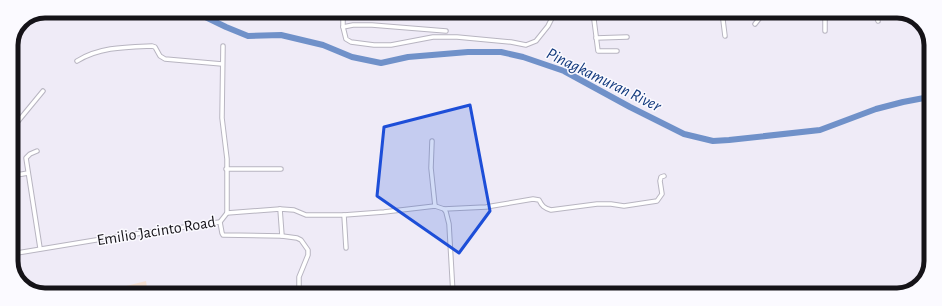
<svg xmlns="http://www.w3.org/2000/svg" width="942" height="306" viewBox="0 0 942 306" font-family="'Alegreya Sans',sans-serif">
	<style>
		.industrial { fill: #f5dfd2 }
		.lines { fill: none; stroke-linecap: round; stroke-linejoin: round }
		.river { stroke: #7091c9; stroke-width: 6 }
		.minor-casing { stroke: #b8b5c1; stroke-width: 5.5 }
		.minor { stroke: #fff; stroke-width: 3.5 }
		.marked { fill: #1d4ed8; fill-opacity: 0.2; stroke: #1d4ed8; stroke-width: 3; stroke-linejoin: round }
		.labels { text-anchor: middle; stroke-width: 3; stroke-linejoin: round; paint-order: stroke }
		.street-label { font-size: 16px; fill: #151318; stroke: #fbfaff }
		.water-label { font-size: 17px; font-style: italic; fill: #143b7e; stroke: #fbfaff }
		.rim { fill: none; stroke: #151318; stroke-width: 5 }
	</style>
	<rect width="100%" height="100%" fill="#efebf7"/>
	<g class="industrial">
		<path d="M 146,281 L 148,294 L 115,294 L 114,289 Z"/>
		<path d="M 212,286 L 213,294 L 149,294 Z"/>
	</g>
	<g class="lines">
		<g class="river">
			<path d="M 193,11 L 226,27 L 248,36 L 281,35 L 323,45 L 352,57 L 381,63 L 408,57 L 468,52 L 501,52 L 523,57 L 564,71 L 630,107 L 684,134 L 713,141 L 729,140 L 820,130 L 876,109 L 903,102 L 924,98 L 931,94"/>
			<path d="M 884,295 L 919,286"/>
		</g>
		<defs>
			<g id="minor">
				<path d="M 343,11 L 343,27 L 346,39 L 351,42 L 374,45 L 391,45 L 433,37 L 457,37 L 511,42 L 526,45 L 536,41 L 548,26 L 553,16 L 553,12"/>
				<path d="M 365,11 L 443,16 L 447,16 L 449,12"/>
				<path d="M 593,12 L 598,51 L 617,51"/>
				<path d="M 681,12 L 682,17"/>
				<path d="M 722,12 L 725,36"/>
				<path d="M 825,12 L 825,31"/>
				<path d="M 834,12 L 836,17"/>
				<path d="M 875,12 L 878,21"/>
				<path d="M 755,24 L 762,15 L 762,12"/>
				<path d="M 343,27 L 353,25 L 372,25 L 446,31"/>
				<path d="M 596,38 L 627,37"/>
				<path d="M 77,61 C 99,47 126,47 152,46 L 155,47 L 160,56 L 165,59 L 222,64"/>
				<path d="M 11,138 L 14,135 L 15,125 L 43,91"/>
				<path d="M 432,141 L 431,168 L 435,206"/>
				<path d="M 37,151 L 30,154 L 26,158 L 40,248"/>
				<path d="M 226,169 L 281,169"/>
				<path d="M 11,176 L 28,173"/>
				<path d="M 280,209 L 282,236"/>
				<path d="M 444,209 L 486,207 L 533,199 L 539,200 C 542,206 544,208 551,210 L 597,204 L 611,204 L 624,206 L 657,201 L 662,194 L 660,181 L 661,177 L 664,176"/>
				<path d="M 227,213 L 280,209 L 294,210 L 306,215 L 344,215 L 384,212 L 435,206 L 444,209 L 446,212 L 449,224 L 453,294"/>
				<path d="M 344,215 L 346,248"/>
				<path d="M 220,222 L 222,233 L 223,235 L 282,236 L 297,238 L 301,240 L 308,250 L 308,255 L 299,277 L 299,294"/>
				<path d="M 11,254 L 114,237 L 220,222 L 227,213 L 227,159 L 222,118 L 223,46"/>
			</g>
		</defs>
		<use href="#minor" class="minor-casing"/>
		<use href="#minor" class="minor"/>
	</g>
	<path class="marked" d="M 470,105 L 490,211 L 459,253 L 377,196 L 384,127 Z"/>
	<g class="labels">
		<g class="street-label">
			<text transform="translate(156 230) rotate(-9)" y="6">Emilio Jacinto Road</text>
		</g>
		<g class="water-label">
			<text transform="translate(604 79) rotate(26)" y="6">Pinagkamuran River</text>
		</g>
	</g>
	<path d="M0 0H942V306H0ZM45 18H897A27 27 0 0 1 924 45V261A27 27 0 0 1 897 288H45A27 27 0 0 1 18 261V45A27 27 0 0 1 45 18Z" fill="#fbfaff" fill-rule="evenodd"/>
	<path class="rim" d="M45 18H897A27 27 0 0 1 924 45V261A27 27 0 0 1 897 288H45A27 27 0 0 1 18 261V45A27 27 0 0 1 45 18Z"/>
</svg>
